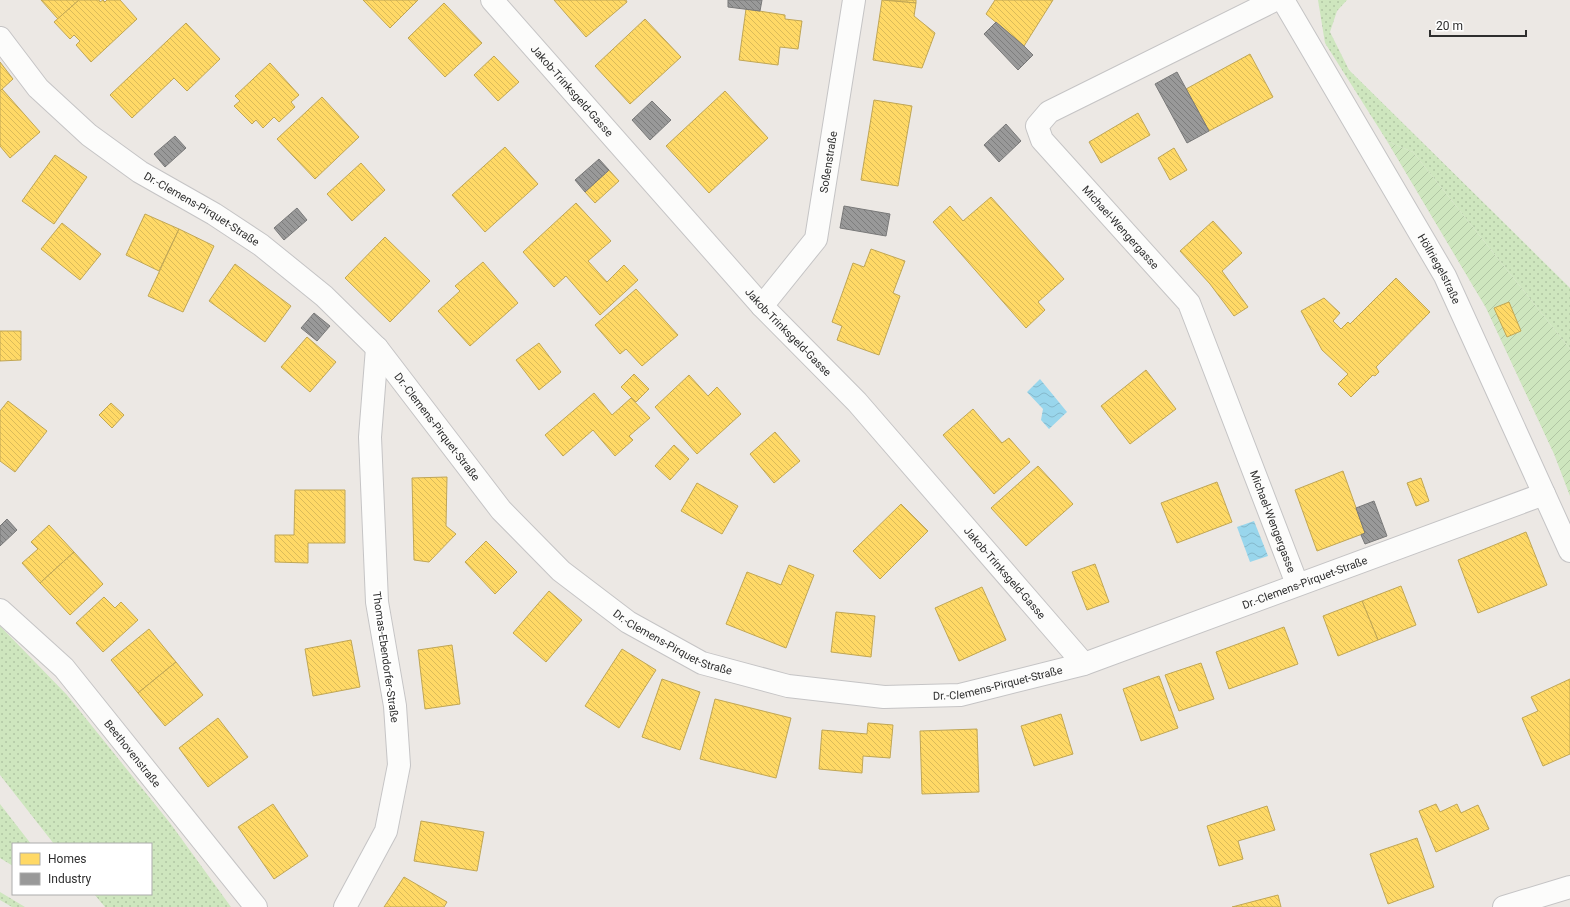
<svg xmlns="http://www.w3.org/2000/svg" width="1570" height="907" viewBox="0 0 1570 907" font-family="Roboto,sans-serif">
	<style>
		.grass { fill: url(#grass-dots) }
		.garden { fill: url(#garden-furrows) }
		.water { fill: url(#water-waves) }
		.homes { fill: url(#homes-back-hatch); stroke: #c0a655 }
		.industry { fill: url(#industry-back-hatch); stroke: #797979 }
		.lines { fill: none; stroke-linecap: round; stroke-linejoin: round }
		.minor-casing { stroke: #c5c4c5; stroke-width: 24 }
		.minor { stroke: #fcfcfb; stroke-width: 22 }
		.labels { text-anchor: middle; stroke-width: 4; stroke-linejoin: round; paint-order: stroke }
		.street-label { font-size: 11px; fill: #2e2e2e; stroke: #fff }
	</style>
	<defs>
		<pattern id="grass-dots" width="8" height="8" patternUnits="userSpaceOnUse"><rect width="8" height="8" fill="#cee6be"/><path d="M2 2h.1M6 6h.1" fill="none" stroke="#b1c6a4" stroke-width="1.8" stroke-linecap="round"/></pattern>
		<pattern id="garden-furrows" width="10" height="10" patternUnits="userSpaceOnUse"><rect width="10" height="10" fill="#cee6be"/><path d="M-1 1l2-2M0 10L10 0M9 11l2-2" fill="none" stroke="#b1c6a4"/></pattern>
		<pattern id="water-waves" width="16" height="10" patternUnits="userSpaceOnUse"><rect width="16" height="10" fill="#99d6ec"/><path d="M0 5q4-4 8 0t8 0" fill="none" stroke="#84b8cb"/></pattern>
		<pattern id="homes-back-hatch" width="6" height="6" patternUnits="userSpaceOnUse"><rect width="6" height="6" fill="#ffd966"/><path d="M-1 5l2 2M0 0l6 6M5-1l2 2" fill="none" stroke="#dbbb59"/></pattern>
		<pattern id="industry-back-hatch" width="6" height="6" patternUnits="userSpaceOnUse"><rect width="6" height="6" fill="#999"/><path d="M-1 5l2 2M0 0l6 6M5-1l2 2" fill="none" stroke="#7d7d7d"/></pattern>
	</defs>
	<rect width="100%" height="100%" fill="#ece8e4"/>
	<g class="grass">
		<path d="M 1318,0 L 1347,0 L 1337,11 L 1330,32 L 1349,70 L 1570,288 L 1570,349 L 1413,152 L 1387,141 L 1325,43 Z"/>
		<path d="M 0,626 L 67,695 L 170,823 L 231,907 L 105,907 L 94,894 L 151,894 L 151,844 L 54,844 L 0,775 Z"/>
		<path d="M 0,804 L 31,844 L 13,844 L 13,866 L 0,858 Z"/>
		<path d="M 0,892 L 25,907 L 12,907 L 0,900 Z"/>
	</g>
	<path class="garden" d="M 1387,141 L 1413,152 L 1570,349 L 1570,496 L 1554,454 L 1486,308 Z"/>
	<g class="water">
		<path d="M 1040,379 L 1067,412 L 1049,429 L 1041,420 L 1043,409 L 1027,392 Z"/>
		<path d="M 1254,521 L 1268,556 L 1250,562 L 1237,527 Z"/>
	</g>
	<g class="homes">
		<path d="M 41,0 L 79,0 L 58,19 Z"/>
		<path d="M 79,0 L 99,0 L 100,2 L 103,0 L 105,2 L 107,0 L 120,0 L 137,19 L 91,62 L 76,45 L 80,41 L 74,35 L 70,39 L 54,22 Z"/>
		<path d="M 363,0 L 418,0 L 390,28 Z"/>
		<path d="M 554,0 L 626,0 L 627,2 L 586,37 Z"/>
		<path d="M 882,0 L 916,0 L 916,3 Z"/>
		<path d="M 882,0 L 916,3 L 914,16 L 935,33 L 922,68 L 873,60 Z"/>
		<path d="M 995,0 L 1053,0 L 1024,46 L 986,14 Z"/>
		<path d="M 444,3 L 482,43 L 445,77 L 408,38 Z"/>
		<path d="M 746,9 L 785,15 L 785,19 L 802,21 L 798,49 L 780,47 L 778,65 L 739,60 Z"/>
		<path d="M 645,19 L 681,57 L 630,104 L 595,66 Z"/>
		<path d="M 186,23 L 220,59 L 187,91 L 174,78 L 132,118 L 110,95 Z"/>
		<path d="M 1250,54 L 1273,97 L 1209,131 L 1186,89 Z"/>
		<path d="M 494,56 L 519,82 L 498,101 L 474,75 Z"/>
		<path d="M 0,62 L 13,79 L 0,91 Z"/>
		<path d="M 270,63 L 299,95 L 291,102 L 295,107 L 279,122 L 274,117 L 263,128 L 256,120 L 252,124 L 234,106 L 240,101 L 235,96 Z"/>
		<path d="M 2,89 L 40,132 L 10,158 L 0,146 L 0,91 Z"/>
		<path d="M 725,91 L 768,138 L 709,193 L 666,146 Z"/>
		<path d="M 322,97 L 359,137 L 315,179 L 277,139 Z"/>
		<path d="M 874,100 L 912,106 L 898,186 L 861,180 Z"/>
		<path d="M 1138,113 L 1150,135 L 1101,163 L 1089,142 Z"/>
		<path d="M 505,147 L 538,184 L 485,232 L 452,195 Z"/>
		<path d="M 1174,148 L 1187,170 L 1170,180 L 1158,158 Z"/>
		<path d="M 55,155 L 87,177 L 54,224 L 22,201 Z"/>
		<path d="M 361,163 L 385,190 L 352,221 L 327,194 Z"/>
		<path d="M 609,170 L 619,181 L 595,203 L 585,192 Z"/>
		<path d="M 991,197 L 1064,279 L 1038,302 L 1045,310 L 1026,328 L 933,222 L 950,206 L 963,221 Z"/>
		<path d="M 576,203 L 611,241 L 588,261 L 607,282 L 624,265 L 638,280 L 600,315 L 566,276 L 554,287 L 523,252 Z"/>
		<path d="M 145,214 L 179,229 L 159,271 L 126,255 Z"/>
		<path d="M 1213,221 L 1242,253 L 1222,271 L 1248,307 L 1234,316 L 1210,284 L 1180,251 Z"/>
		<path d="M 62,223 L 101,254 L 80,280 L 41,249 Z"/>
		<path d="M 179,229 L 214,246 L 183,312 L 148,296 Z"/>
		<path d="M 385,237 L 430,281 L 390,322 L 345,278 Z"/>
		<path d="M 871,249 L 905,261 L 893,293 L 900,296 L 879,355 L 837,340 L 842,326 L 832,322 L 853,263 L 864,267 Z"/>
		<path d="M 483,262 L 518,303 L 470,346 L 438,311 L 460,291 L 455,286 Z"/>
		<path d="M 235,264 L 291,306 L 265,342 L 209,301 Z"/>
		<path d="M 1396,278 L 1430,312 L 1376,367 L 1379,372 L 1375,376 L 1373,375 L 1351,397 L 1338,384 L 1348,374 L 1322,350 L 1301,311 L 1324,298 L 1340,313 L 1333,321 L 1341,329 L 1348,322 L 1350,324 Z"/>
		<path d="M 636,289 L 678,335 L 642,366 L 626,349 L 620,354 L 595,325 Z"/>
		<path d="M 1509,302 L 1521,331 L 1507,337 L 1494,308 Z"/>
		<path d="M 0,331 L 21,331 L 21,360 L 0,361 Z"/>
		<path d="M 307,337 L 336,362 L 310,392 L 281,367 Z"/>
		<path d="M 539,343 L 561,372 L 539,390 L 516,360 Z"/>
		<path d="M 1146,370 L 1176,409 L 1130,444 L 1101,406 Z"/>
		<path d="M 634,374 L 649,389 L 636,402 L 621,387 Z"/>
		<path d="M 689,375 L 708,396 L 717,387 L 741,414 L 697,454 L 655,407 Z"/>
		<path d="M 594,393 L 612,415 L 631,398 L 650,418 L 629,436 L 633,440 L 615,456 L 593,430 L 563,456 L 545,435 Z"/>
		<path d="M 8,401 L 47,431 L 15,472 L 0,461 L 0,411 Z"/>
		<path d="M 111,403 L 124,415 L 112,428 L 99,415 Z"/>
		<path d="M 973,409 L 1002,443 L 1009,438 L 1030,462 L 994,494 L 943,435 Z"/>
		<path d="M 775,432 L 800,461 L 774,483 L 750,454 Z"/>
		<path d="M 674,445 L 689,459 L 670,480 L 655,466 Z"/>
		<path d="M 1038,466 L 1073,504 L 1026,546 L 991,508 Z"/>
		<path d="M 1343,471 L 1365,533 L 1317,551 L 1295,490 Z"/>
		<path d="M 447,477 L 446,526 L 456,534 L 429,562 L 414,560 L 412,478 Z"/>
		<path d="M 1421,478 L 1429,501 L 1416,506 L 1407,483 Z"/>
		<path d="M 1217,482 L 1232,522 L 1177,543 L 1161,503 Z"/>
		<path d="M 697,483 L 738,506 L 722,534 L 681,511 Z"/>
		<path d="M 295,490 L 345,490 L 345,543 L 308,543 L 308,563 L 275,562 L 275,535 L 294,535 Z"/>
		<path d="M 901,504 L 928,531 L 880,579 L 853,551 Z"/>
		<path d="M 49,525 L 74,552 L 40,583 L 22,563 L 38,549 L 31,542 Z"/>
		<path d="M 1526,532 L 1547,585 L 1478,613 L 1458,560 Z"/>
		<path d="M 486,541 L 517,572 L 495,594 L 465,562 Z"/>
		<path d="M 74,552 L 103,584 L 70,615 L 40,583 Z"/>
		<path d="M 1095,564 L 1109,602 L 1087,610 L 1072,572 Z"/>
		<path d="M 789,565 L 814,575 L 786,648 L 726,624 L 747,572 L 781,585 Z"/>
		<path d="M 1401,586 L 1416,625 L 1378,640 L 1362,601 Z"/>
		<path d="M 982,587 L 1006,640 L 959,661 L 935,608 Z"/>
		<path d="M 549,591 L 582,620 L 546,662 L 513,633 Z"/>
		<path d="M 104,597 L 115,608 L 121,602 L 138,620 L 103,652 L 76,623 Z"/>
		<path d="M 1362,601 L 1378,640 L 1338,656 L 1323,616 Z"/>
		<path d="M 836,612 L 875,616 L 871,657 L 831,652 Z"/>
		<path d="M 1284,627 L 1298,664 L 1229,689 L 1216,652 Z"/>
		<path d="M 149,629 L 176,662 L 138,693 L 111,660 Z"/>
		<path d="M 351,640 L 360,687 L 313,696 L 305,649 Z"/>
		<path d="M 452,645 L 460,704 L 425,709 L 418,650 Z"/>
		<path d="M 622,649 L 656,670 L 619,728 L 585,706 Z"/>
		<path d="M 176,662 L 203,695 L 165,726 L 138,693 Z"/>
		<path d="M 1201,663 L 1214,699 L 1179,711 L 1165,675 Z"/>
		<path d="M 1159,676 L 1178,728 L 1141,741 L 1123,689 Z"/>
		<path d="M 662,679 L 700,692 L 680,750 L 642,737 Z"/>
		<path d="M 1570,679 L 1570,754 L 1543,766 L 1522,718 L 1538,711 L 1531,697 Z"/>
		<path d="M 715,699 L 791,718 L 776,778 L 700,759 Z"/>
		<path d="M 1061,714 L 1073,754 L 1034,766 L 1021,726 Z"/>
		<path d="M 218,718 L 248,757 L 208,787 L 179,748 Z"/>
		<path d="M 868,723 L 893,725 L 890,758 L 863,756 L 862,773 L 819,769 L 822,730 L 867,734 Z"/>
		<path d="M 977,729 L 979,792 L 922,794 L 920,731 Z"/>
		<path d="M 273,804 L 308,856 L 274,879 L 238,827 Z"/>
		<path d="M 1436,804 L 1440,812 L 1457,804 L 1461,813 L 1478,805 L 1489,829 L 1436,852 L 1419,811 Z"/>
		<path d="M 1267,806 L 1275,830 L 1238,841 L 1243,859 L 1219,866 L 1207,826 Z"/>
		<path d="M 421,821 L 484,832 L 477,871 L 414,861 Z"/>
		<path d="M 1417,838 L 1434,887 L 1388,904 L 1370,854 Z"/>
		<path d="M 404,877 L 447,902 L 444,907 L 384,907 Z"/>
		<path d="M 1278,895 L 1281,907 L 1232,907 Z"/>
	</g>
	<g class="industry">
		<path d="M 728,0 L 762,0 L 760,11 L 728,7 Z"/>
		<path d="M 996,22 L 1024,46 L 1033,55 L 1018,70 L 984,34 Z"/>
		<path d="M 1177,72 L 1209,131 L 1187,143 L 1155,84 Z"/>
		<path d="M 652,101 L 671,120 L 650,140 L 632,120 Z"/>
		<path d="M 1006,124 L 1021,141 L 999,162 L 984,145 Z"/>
		<path d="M 175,136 L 186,148 L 165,167 L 154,154 Z"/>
		<path d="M 599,159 L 609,170 L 585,192 L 575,180 Z"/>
		<path d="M 844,206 L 890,214 L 886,236 L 840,228 Z"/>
		<path d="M 297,208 L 307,220 L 284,240 L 274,228 Z"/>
		<path d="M 314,313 L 330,326 L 317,341 L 301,328 Z"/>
		<path d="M 1374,501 L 1387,536 L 1365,544 L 1361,535 L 1365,533 L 1356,508 Z"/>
		<path d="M 7,519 L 17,530 L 0,546 L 0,526 Z"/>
	</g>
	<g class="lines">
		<defs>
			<g id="minor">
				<path id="s1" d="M 492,0 L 762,306 L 857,402 L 1084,664"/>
				<path id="s2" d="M 1275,0 L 1049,112 L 1037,126 L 1042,140 L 1189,303 L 1297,584"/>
				<path id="s3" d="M 1283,0 L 1445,276 L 1570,551"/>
				<path id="s4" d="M 0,38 L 38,88 L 89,135 L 140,172 L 214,214 L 261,245 L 324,296 L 377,348 L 501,510 L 561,571 L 628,622 L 702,663 L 788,686 L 884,697 L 960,695 L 1084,664 L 1544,494"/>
				<path id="s5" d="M 762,306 L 816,239 L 854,0"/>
				<path id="s6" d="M 0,610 L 64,668 L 256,907"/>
				<path d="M 345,907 L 386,831 L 399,765 L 395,706 L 377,602 L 370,437 L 377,348"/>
				<path d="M 1504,907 L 1570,887"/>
			</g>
		</defs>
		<use href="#minor" class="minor-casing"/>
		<use href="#minor" class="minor"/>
	</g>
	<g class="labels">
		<g class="street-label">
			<text dy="4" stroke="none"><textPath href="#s1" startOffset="121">Jakob-Trinksgeld-Gasse</textPath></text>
			<text dy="4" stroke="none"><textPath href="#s5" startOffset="164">Soßenstraße</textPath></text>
			<text dy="4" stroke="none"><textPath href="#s4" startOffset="267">Dr.-Clemens-Pirquet-Straße</textPath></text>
			<text dy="4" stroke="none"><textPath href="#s2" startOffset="403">Michael-Wengergasse</textPath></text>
			<text dy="4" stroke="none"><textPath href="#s3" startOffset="311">Höllriegelstraße</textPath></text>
			<text dy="4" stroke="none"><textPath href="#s1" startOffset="445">Jakob-Trinksgeld-Gasse</textPath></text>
			<text dy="4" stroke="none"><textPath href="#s4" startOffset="591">Dr.-Clemens-Pirquet-Straße</textPath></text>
			<text dy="4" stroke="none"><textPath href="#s2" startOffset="739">Michael-Wengergasse</textPath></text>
			<text dy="4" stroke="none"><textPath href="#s1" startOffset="769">Jakob-Trinksgeld-Gasse</textPath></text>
			<text dy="4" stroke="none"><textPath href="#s4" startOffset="1575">Dr.-Clemens-Pirquet-Straße</textPath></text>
			<text dy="4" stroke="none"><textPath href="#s4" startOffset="915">Dr.-Clemens-Pirquet-Straße</textPath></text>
			<text transform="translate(386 657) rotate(82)" y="4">Thomas-Ebendorfer-Straße</text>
			<text dy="4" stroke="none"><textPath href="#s4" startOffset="1251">Dr.-Clemens-Pirquet-Straße</textPath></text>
			<text dy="4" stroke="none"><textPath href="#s6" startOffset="196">Beethovenstraße</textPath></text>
		</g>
	</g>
	<rect x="12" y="843" width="140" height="52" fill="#ffffff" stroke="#ababab"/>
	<rect x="20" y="853" width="20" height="12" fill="#ffd966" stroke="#ababab"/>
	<text x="48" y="863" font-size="12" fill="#2e2e2e">Homes</text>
	<rect x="20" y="873" width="20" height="12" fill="#999999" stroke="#ababab"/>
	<text x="48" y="883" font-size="12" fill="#2e2e2e">Industry</text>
	<path d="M1430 30v6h96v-6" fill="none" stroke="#2e2e2e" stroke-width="2"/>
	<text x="1436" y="30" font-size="12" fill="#2e2e2e" stroke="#ffffff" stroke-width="3" paint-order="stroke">20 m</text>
</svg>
